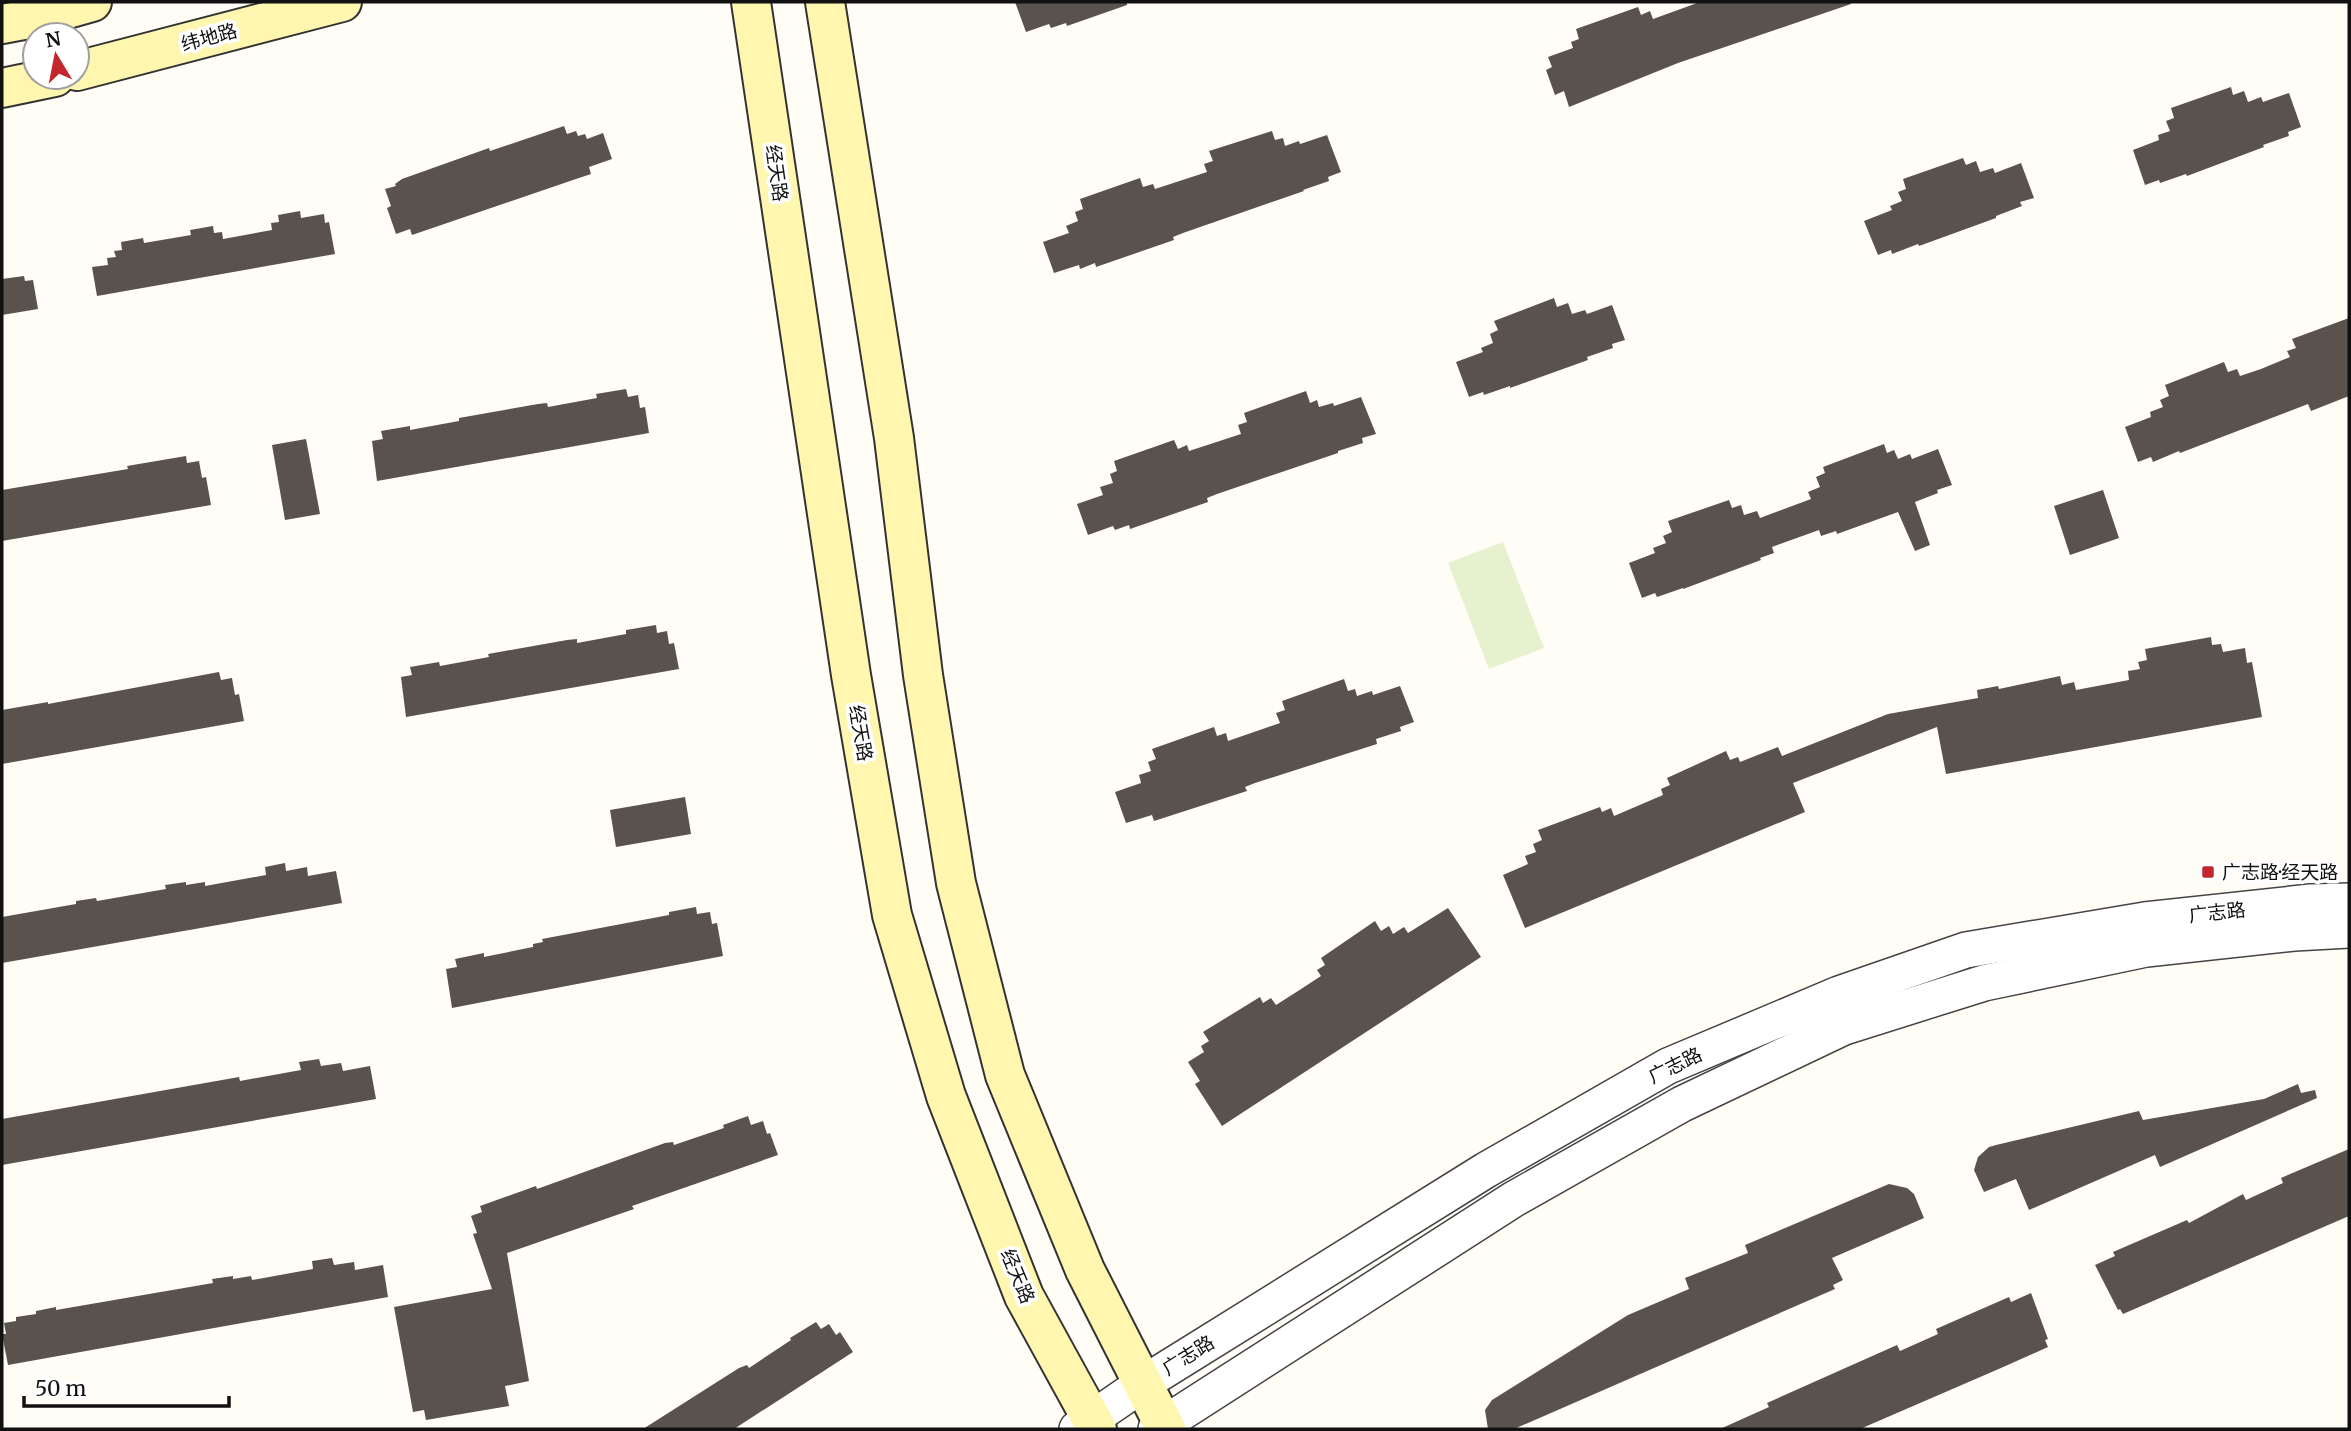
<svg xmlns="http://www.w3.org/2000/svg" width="2351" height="1431" viewBox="0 0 2351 1431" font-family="Merriweather,'Noto Sans SC',serif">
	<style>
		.pitch { fill: #e6f2cf }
		.building { fill: #5a524d }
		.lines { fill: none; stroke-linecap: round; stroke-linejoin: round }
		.tertiary-casing { stroke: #444; stroke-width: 38 }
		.secondary-casing { stroke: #333; stroke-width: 42 }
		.tertiary { stroke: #fff; stroke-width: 35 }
		.secondary { stroke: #fff6b0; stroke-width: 38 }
		.poi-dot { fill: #c4262e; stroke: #fff; stroke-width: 2.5 }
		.labels { text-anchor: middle; stroke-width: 7; stroke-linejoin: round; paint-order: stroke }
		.street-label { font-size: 19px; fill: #111; stroke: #fff }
		.poi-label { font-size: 19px; fill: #111; stroke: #fff; text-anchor: start }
	</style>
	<rect width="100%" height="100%" fill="#fffdf5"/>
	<path class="pitch" d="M 1503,542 L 1544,648 L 1489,669 L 1448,563 Z"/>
	<g class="building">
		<path d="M 1015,2 L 1127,2 L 1127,5 L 1067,26 L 1066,23 L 1051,28 L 1049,24 L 1026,32 Z"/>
		<path d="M 1700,2 L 1850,2 L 1851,4 L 1678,63 L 1569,107 L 1564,91 L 1555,95 L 1546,70 L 1552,67 L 1548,57 L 1573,48 L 1571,42 L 1579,39 L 1576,29 L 1638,7 L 1641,15 L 1650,11 L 1653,19 Z"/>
		<path d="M 2231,87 L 2233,95 L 2244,91 L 2248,102 L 2261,97 L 2263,102 L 2289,93 L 2301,127 L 2288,132 L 2289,136 L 2263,145 L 2264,147 L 2187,176 L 2186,174 L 2160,183 L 2159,180 L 2145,185 L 2133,150 L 2159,140 L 2158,135 L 2170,131 L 2166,121 L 2174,118 L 2171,108 Z"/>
		<path d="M 564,126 L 567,134 L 576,131 L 578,136 L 585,134 L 587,139 L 603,133 L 612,159 L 589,167 L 591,174 L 573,180 L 412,235 L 410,229 L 396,234 L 387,208 L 391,206 L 385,189 L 396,186 L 395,184 L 402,179 L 489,148 L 490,151 Z"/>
		<path d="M 1272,131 L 1275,140 L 1283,138 L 1285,146 L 1299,141 L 1300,144 L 1327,135 L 1341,172 L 1328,177 L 1329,181 L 1303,190 L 1304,191 L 1183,233 L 1173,237 L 1174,240 L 1096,267 L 1095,263 L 1080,269 L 1079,265 L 1054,273 L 1043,242 L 1069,233 L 1066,226 L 1078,221 L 1075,212 L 1083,209 L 1080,199 L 1140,178 L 1143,187 L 1153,184 L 1155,189 L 1207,172 L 1204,164 L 1213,161 L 1209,151 Z"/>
		<path d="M 1963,158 L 1966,165 L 1976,161 L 1980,172 L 1993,168 L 1995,173 L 2021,163 L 2034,198 L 2020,202 L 2022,206 L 1996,216 L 1996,218 L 1919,246 L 1918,244 L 1892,254 L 1891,250 L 1878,255 L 1864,221 L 1892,210 L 1890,206 L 1902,201 L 1898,192 L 1906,189 L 1903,179 Z"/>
		<path d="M 300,211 L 301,218 L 324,214 L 325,223 L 329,222 L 335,254 L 97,296 L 92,267 L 108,265 L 107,258 L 116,257 L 114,251 L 122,250 L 121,242 L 143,238 L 144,243 L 191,235 L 190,230 L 213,226 L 214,233 L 222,232 L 223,239 L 272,230 L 271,223 L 279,222 L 278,215 Z"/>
		<path d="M 24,276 L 25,281 L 33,280 L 38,309 L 2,315 L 2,279 Z"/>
		<path d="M 1554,298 L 1557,307 L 1568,303 L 1572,314 L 1585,310 L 1587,314 L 1612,305 L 1625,340 L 1612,344 L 1613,348 L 1587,357 L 1588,360 L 1510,388 L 1510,386 L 1484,395 L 1483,392 L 1469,397 L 1456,362 L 1483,352 L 1481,348 L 1493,343 L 1490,334 L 1498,330 L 1494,321 Z"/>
		<path d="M 2349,318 L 2349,396 L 2311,411 L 2308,404 L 2180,453 L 2179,451 L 2153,462 L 2151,457 L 2138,462 L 2125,427 L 2151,417 L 2150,412 L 2163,407 L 2160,400 L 2169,396 L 2165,385 L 2224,362 L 2228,372 L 2237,369 L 2240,376 L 2261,369 L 2290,357 L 2287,351 L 2296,348 L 2292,339 Z"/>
		<path d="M 626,389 L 628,397 L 638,395 L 640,408 L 645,407 L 649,433 L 377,481 L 372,441 L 383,439 L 381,431 L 410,426 L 410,430 L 459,421 L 459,418 L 538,404 L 547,403 L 548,407 L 597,398 L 596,394 Z"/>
		<path d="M 1306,391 L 1310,403 L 1317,400 L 1319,407 L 1333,403 L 1334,406 L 1361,397 L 1376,434 L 1362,438 L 1363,443 L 1338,451 L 1338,453 L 1217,494 L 1207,498 L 1208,502 L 1130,529 L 1129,525 L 1115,530 L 1113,526 L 1088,535 L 1077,504 L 1103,495 L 1100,487 L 1113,483 L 1110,474 L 1117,471 L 1114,461 L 1174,440 L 1178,449 L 1187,445 L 1189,451 L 1241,434 L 1238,425 L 1247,422 L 1244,413 Z"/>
		<path d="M 306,439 L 320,514 L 285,520 L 272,445 Z"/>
		<path d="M 1884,444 L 1887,453 L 1894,450 L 1898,459 L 1910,454 L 1912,459 L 1938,449 L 1952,485 L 1937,490 L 1938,493 L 1915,502 L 1930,545 L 1915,551 L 1898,512 L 1837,534 L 1836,531 L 1821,536 L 1819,530 L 1772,547 L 1774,553 L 1760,558 L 1761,560 L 1683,589 L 1683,588 L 1657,597 L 1655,593 L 1642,598 L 1629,563 L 1655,553 L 1653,548 L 1666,543 L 1663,536 L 1672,532 L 1668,521 L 1729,500 L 1732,508 L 1741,505 L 1744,515 L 1757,511 L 1760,518 L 1811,499 L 1808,492 L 1820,487 L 1816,477 L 1825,473 L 1823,467 Z"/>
		<path d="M 186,456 L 187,463 L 199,461 L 202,478 L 206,477 L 211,505 L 2,541 L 2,490 L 128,469 L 127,466 Z"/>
		<path d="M 2103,490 L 2119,538 L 2070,555 L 2054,506 Z"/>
		<path d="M 656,625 L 657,633 L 667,631 L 669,644 L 674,643 L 679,669 L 406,717 L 401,677 L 412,675 L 410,667 L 439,662 L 440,666 L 489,657 L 488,654 L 567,640 L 577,639 L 577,643 L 626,634 L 626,630 Z"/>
		<path d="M 2211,637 L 2212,645 L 2221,644 L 2223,652 L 2245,648 L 2247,663 L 2252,662 L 2262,717 L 1946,774 L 1937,727 L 1793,783 L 1805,812 L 1525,928 L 1503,875 L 1528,864 L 1525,856 L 1536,852 L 1533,844 L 1542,840 L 1538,830 L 1600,807 L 1602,812 L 1611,808 L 1614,816 L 1663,795 L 1661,789 L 1670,785 L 1667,778 L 1726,751 L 1730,760 L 1738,757 L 1740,762 L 1778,747 L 1782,756 L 1888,714 L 1978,698 L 1977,690 L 1998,686 L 1999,689 L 2060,676 L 2062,685 L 2074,682 L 2076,690 L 2129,680 L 2128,671 L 2140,669 L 2138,662 L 2147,660 L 2145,649 Z"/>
		<path d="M 219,672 L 221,680 L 232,678 L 235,695 L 239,694 L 244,721 L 2,764 L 2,710 L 48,702 L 48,704 Z"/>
		<path d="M 1344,679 L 1348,691 L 1355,689 L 1357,696 L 1372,691 L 1373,695 L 1400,686 L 1414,722 L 1400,727 L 1401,731 L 1376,739 L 1377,744 L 1255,783 L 1245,787 L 1247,791 L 1154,821 L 1152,815 L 1126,823 L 1115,792 L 1141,783 L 1139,775 L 1151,771 L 1148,762 L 1156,759 L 1152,749 L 1214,727 L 1217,736 L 1226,733 L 1228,741 L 1280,723 L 1276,713 L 1285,710 L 1282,701 Z"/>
		<path d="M 685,797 L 691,834 L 616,847 L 610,810 Z"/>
		<path d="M 285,863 L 286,871 L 307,867 L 308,876 L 336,871 L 342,903 L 2,963 L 2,917 L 76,904 L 76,901 L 96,898 L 97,901 L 166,889 L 165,885 L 186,882 L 186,885 L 205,882 L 205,886 L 266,875 L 265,867 Z"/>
		<path d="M 696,907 L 697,914 L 710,912 L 712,924 L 717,923 L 723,956 L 452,1008 L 446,969 L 457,967 L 455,959 L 484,953 L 484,957 L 533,947 L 533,944 L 543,942 L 542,939 L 669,915 L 669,912 Z"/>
		<path d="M 1448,908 L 1481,957 L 1222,1126 L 1195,1084 L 1200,1081 L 1188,1062 L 1204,1052 L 1201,1046 L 1209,1041 L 1203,1032 L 1260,997 L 1263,1003 L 1271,998 L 1276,1005 L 1298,991 L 1321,976 L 1317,970 L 1325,965 L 1321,958 L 1375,921 L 1381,931 L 1389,926 L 1393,934 L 1404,927 L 1408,933 Z"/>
		<path d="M 319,1059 L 321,1066 L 341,1063 L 343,1071 L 370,1066 L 376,1099 L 2,1165 L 2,1119 L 239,1077 L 240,1081 L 301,1070 L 299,1062 Z"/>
		<path d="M 2298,1084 L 2301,1093 L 2315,1090 L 2317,1098 L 2160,1167 L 2155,1155 L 2029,1210 L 2016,1179 L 1984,1192 L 1974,1170 L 1978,1157 L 1989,1147 L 1996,1145 L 2139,1111 L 2143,1120 L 2264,1099 Z"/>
		<path d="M 748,1116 L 751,1125 L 763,1121 L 767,1134 L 770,1133 L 778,1155 L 632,1206 L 634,1209 L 507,1253 L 529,1381 L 505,1386 L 509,1406 L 426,1420 L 424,1410 L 413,1412 L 394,1307 L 492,1289 L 473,1234 L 477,1233 L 471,1216 L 482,1212 L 480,1206 L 536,1186 L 537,1189 L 665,1143 L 673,1142 L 674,1145 L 724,1128 L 723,1125 Z"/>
		<path d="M 2349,1149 L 2349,1216 L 2123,1314 L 2120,1309 L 2118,1310 L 2095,1265 L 2115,1256 L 2113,1252 L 2187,1220 L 2189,1223 L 2243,1194 L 2246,1200 L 2283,1183 L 2281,1178 Z"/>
		<path d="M 1889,1184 L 1907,1188 L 1914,1194 L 1924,1218 L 1832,1258 L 1843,1280 L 1833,1285 L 1835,1289 L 1514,1429 L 1488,1429 L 1485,1410 L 1492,1400 L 1628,1315 L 1689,1289 L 1685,1278 L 1748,1253 L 1745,1245 Z"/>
		<path d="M 332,1258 L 334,1265 L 354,1262 L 355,1270 L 383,1265 L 388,1297 L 8,1365 L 2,1334 L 6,1334 L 4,1323 L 16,1321 L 16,1317 L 36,1314 L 36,1311 L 56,1307 L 56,1310 L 184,1288 L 213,1283 L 212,1279 L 233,1276 L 233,1279 L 251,1276 L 252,1280 L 313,1269 L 312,1261 Z"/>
		<path d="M 2031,1293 L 2048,1339 L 2045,1340 L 2048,1347 L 2001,1368 L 1860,1429 L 1720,1429 L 1769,1407 L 1767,1403 L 1897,1345 L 1900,1351 L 1938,1334 L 1936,1329 L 2009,1297 L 2011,1302 Z"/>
		<path d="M 816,1322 L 821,1329 L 829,1324 L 836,1335 L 840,1332 L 853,1352 L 734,1429 L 643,1429 L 739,1368 L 747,1365 L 749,1368 L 791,1340 L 790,1338 Z"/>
	</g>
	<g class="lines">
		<defs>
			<g id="tertiary">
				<path d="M 1077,1429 L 1144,1383 L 1486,1170 L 1668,1066 L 1839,994 L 1966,950 L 2145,920 L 2311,902 L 2349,901"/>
				<path d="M 1156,1429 L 1514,1199 L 1682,1104 L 1844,1027 L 1984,983 L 2146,949 L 2294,933 L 2349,930"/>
			</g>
			<g id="secondary">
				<path d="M 751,2 L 851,675 L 892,915 L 946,1096 L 1024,1296 L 1097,1429"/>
				<path d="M 825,2 L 894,438 L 923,675 L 956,883 L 1005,1075 L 1085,1270 L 1166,1429"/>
				<path d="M 2,24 L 39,17 L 92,2"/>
				<path d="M 77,71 L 342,2"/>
				<path d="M 2,88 L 55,77"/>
			</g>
		</defs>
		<use href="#tertiary" class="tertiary-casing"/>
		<use href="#secondary" class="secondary-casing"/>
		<use href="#tertiary" class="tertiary"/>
		<use href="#secondary" class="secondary"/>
	</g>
	<rect class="poi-dot" x="2201" y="865" width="14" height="14" rx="3.5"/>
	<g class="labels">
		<g class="street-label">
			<text transform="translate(209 37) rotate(-15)" y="7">纬地路</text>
			<text transform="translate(777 173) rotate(82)" y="7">经天路</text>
			<text transform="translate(861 733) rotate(80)" y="7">经天路</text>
			<text transform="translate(2217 912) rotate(-6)" y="7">广志路</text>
			<text transform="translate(1675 1065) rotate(-26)" y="7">广志路</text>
			<text transform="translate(1018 1276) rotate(67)" y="7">经天路</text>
			<text transform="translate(1188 1355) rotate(-32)" y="7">广志路</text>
		</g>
		<g class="poi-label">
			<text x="2222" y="879">广志路·经天路</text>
		</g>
	</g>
	<rect width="2351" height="1431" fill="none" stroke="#111111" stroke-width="7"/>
	<g transform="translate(56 56) rotate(350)"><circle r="33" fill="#ffffff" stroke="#a0a0a0" stroke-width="2"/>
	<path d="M0-5L12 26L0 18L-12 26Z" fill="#c4262e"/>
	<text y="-10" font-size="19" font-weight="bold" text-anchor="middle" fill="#111111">N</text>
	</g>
	<path d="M24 1396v10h205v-10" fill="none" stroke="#111111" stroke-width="3.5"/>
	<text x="35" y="1396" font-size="21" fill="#111111" stroke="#ffffff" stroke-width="5" paint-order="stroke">50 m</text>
</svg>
